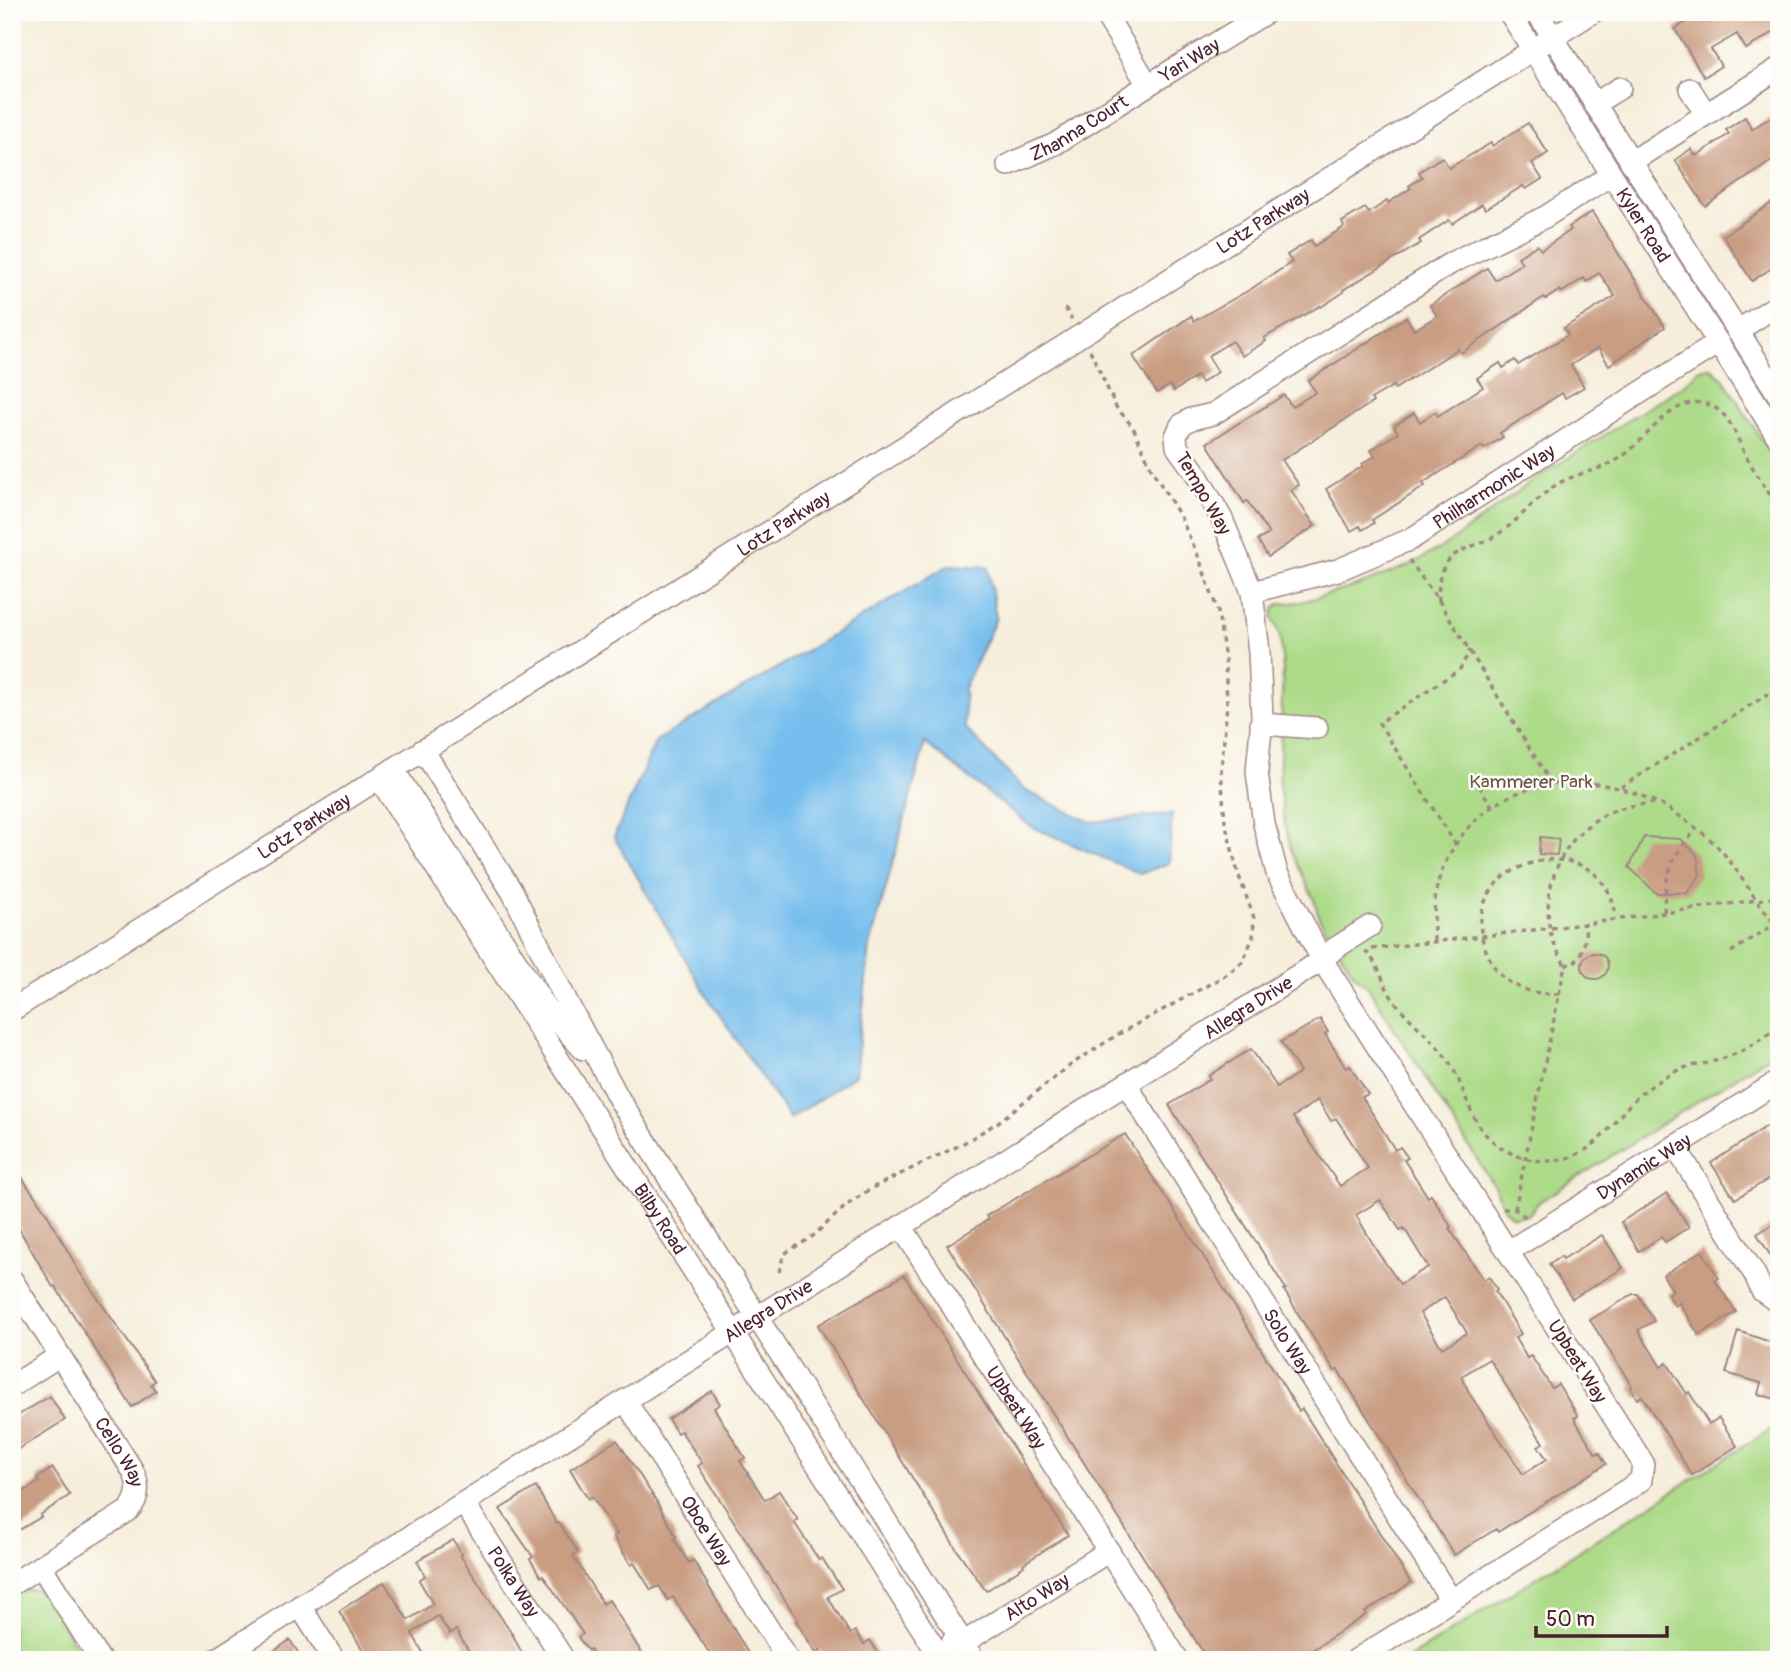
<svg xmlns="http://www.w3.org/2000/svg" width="1791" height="1672" viewBox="0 0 1791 1672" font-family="Pangolin,sans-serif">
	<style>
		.green { fill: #addb89; stroke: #7c7d5a; stroke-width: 2 }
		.water { fill: #74beed; stroke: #5f6e8c; stroke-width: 2 }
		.building { fill: #c99d82; fill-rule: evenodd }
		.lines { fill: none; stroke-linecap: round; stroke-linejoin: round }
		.minor-casing { stroke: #a08683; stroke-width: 24 }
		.path { stroke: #a08683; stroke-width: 3.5; stroke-dasharray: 5 5; stroke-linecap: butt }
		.minor { stroke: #fff; stroke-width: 21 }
		.labels { text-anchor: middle; stroke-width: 5; stroke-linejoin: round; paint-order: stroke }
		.street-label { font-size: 19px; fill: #4a1f2b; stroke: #fdfcf7 }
		.park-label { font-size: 19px; fill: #685747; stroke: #fdfcf7 }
	</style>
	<rect width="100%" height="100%" fill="#fdfcf7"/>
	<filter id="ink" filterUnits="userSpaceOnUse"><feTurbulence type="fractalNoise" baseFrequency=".0143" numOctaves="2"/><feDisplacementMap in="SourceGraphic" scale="14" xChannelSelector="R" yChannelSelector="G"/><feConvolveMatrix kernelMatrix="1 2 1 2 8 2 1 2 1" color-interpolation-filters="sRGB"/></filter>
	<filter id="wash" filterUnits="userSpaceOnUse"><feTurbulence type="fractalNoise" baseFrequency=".00686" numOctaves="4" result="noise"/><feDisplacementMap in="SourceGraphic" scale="28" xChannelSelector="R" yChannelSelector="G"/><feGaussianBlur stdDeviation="1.57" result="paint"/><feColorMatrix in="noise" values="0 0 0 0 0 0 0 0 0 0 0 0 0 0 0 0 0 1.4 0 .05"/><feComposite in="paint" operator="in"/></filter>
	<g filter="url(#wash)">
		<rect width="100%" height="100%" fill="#f6eedb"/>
		<g class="green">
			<path d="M 1704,368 L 1711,368 L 1723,378 L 1779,467 L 1779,1050 L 1539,1202 L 1528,1215 L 1513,1217 L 1503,1208 L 1497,1191 L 1368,987 L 1354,974 L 1319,918 L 1315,902 L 1292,852 L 1285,826 L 1279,785 L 1283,670 L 1280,635 L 1272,617 L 1274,609 L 1279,604 L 1301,602 L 1357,586 L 1410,565 L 1449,543 L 1535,479 L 1687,383 L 1698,370 Z"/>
			<path d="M 1779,1424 L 1779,1660 L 1406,1660 Z"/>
			<path d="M 34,1589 L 49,1597 L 54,1603 L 60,1620 L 84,1660 L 12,1660 L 12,1595 L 20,1590 Z"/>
		</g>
		<path class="water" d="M 949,565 L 988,567 L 996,618 L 964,688 L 965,728 L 1024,790 L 1090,822 L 1172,814 L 1169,863 L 1140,874 L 1030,826 L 925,743 L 870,946 L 855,1075 L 790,1119 L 708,998 L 614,837 L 656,741 Z"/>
		<g id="blocks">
			<g class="building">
				<path d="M 1703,12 L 1779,12 L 1779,29 L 1746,49 L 1737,34 L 1711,49 L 1721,66 L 1704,77 L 1675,29 Z"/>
				<path d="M 1779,112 L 1779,156 L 1705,206 L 1675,160 L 1691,149 L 1696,156 L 1729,134 L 1726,130 L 1745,117 L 1752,129 Z"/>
				<path d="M 1528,123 L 1548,153 L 1532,163 L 1542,179 L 1526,189 L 1523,186 L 1485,209 L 1482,204 L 1452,224 L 1449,220 L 1419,240 L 1421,243 L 1343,290 L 1344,292 L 1321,307 L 1320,306 L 1264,338 L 1266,341 L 1242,356 L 1232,341 L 1208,356 L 1218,372 L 1201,383 L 1197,376 L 1174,391 L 1170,385 L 1157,393 L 1133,356 L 1191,316 L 1194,321 L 1251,289 L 1292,262 L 1287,255 L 1311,240 L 1314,246 L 1344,227 L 1342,222 L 1365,208 L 1369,213 L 1387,201 L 1388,203 L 1411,188 L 1409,186 L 1422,177 L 1419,172 L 1442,157 L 1449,168 L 1491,143 L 1492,146 Z"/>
				<path d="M 1779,198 L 1779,263 L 1752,281 L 1723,236 Z"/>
				<path d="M 1592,212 L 1665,327 L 1609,365 L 1598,348 L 1571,365 L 1584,387 L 1565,398 L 1562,393 L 1500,433 L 1503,437 L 1484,449 L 1482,446 L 1423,483 L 1425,486 L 1372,520 L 1374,523 L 1362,530 L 1360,526 L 1351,531 L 1326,489 L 1363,466 L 1362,464 L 1375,456 L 1371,450 L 1398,433 L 1394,426 L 1414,413 L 1420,422 L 1435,412 L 1438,416 L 1483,387 L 1477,378 L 1500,363 L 1503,368 L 1515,360 L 1518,365 L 1568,335 L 1564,328 L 1615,296 L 1599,273 L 1586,282 L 1584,278 L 1561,293 L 1560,290 L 1546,299 L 1544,297 L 1461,353 L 1458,349 L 1395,389 L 1393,386 L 1371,399 L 1373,402 L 1282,460 L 1299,485 L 1291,490 L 1315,526 L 1268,557 L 1258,540 L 1269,534 L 1247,501 L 1244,503 L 1207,443 L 1284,395 L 1292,407 L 1316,392 L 1308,381 L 1406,317 L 1414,330 L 1437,316 L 1430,305 L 1487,268 L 1495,280 L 1522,263 L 1518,257 L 1537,245 L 1541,250 L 1571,230 L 1569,227 Z"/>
				<path d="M 1540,837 L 1559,839 L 1557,855 L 1539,854 Z"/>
				<path d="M 1644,837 L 1681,839 L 1697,855 L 1700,875 L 1687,893 L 1656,893 L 1629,867 Z"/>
				<circle cx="1595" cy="966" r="13"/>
				<path d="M 1320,1019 L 1328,1032 L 1325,1034 L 1346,1068 L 1350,1066 L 1368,1094 L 1362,1097 L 1395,1150 L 1400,1147 L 1408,1158 L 1404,1160 L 1428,1197 L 1431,1195 L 1447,1220 L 1451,1227 L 1449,1228 L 1484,1280 L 1489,1277 L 1497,1289 L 1495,1291 L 1521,1334 L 1515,1338 L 1527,1358 L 1531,1356 L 1552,1388 L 1558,1384 L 1578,1416 L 1574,1418 L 1581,1430 L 1596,1454 L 1599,1452 L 1606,1464 L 1498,1532 L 1496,1529 L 1454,1555 L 1338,1370 L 1335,1371 L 1303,1322 L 1284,1290 L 1286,1289 L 1169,1105 L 1210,1079 L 1208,1076 L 1251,1049 L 1277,1087 L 1300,1072 L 1281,1042 ZM 1318,1100 L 1331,1121 L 1336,1118 L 1368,1168 L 1340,1186 L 1293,1117 ZM 1380,1200 L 1400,1230 L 1404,1228 L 1428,1267 L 1400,1284 L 1379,1254 L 1356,1215 ZM 1445,1297 L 1467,1333 L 1442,1348 L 1420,1313 ZM 1489,1359 L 1543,1443 L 1538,1446 L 1547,1459 L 1523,1474 L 1469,1393 L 1462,1376 Z"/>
				<path d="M 1779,1124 L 1779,1173 L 1735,1199 L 1711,1163 L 1767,1126 L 1769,1130 Z"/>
				<path d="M 1125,1134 L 1216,1276 L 1299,1411 L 1302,1409 L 1411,1583 L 1365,1612 L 1367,1614 L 1297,1660 L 1208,1660 L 947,1245 L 989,1219 L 986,1216 Z"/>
				<path d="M 12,1163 L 47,1214 L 79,1271 L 155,1381 L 151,1384 L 156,1391 L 132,1407 L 55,1286 L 53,1287 L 12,1217 Z"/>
				<path d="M 1667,1193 L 1689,1227 L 1665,1242 L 1661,1237 L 1639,1251 L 1621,1222 Z"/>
				<path d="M 1779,1220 L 1779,1269 L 1757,1234 Z"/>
				<path d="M 1602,1235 L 1623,1268 L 1572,1299 L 1549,1264 L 1561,1256 L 1563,1259 Z"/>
				<path d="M 1702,1251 L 1719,1278 L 1715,1280 L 1736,1312 L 1699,1335 L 1679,1303 L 1675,1306 L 1668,1294 L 1673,1291 L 1663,1275 Z"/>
				<path d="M 904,1275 L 1068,1535 L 1023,1564 L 1024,1566 L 986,1591 L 957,1550 L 818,1325 Z"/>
				<path d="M 1633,1294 L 1638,1294 L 1654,1321 L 1638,1330 L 1661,1367 L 1667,1363 L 1687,1394 L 1689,1392 L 1709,1424 L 1719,1418 L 1737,1446 L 1692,1475 L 1642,1396 L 1637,1399 L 1630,1387 L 1632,1386 L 1590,1320 Z"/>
				<path d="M 1738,1331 L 1779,1345 L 1779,1400 L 1758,1394 L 1761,1383 L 1726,1373 Z"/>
				<path d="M 712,1391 L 720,1404 L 714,1408 L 745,1458 L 740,1461 L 765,1500 L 779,1491 L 798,1520 L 794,1522 L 819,1560 L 822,1558 L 842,1589 L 828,1597 L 850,1634 L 855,1631 L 864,1644 L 870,1640 L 878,1654 L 869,1660 L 826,1660 L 820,1650 L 816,1653 L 796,1621 L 798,1620 L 698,1466 L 702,1463 L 681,1431 L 677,1433 L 668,1419 Z"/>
				<path d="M 50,1396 L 65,1420 L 12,1453 L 12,1419 Z"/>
				<path d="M 617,1440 L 657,1502 L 676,1537 L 674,1539 L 689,1563 L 693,1560 L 752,1660 L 714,1660 L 673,1597 L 668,1600 L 659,1586 L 651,1590 L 634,1563 L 631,1565 L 613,1536 L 617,1534 L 592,1497 L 588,1499 L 570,1469 Z"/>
				<path d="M 53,1468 L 70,1495 L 40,1515 L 41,1517 L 12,1534 L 12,1499 L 39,1482 L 37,1478 Z"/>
				<path d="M 536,1487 L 557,1524 L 559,1523 L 578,1552 L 573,1556 L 603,1604 L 609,1600 L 646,1660 L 597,1660 L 590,1649 L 588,1651 L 578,1637 L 583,1634 L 543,1575 L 541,1577 L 530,1559 L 533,1557 L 500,1509 Z"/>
				<path d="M 453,1540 L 462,1554 L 460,1555 L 514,1637 L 525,1660 L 474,1660 L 456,1630 L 450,1634 L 438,1616 L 412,1633 L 427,1660 L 369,1660 L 339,1611 L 384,1582 L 408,1620 L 433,1604 L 419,1580 L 425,1576 L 417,1561 Z"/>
				<path d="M 290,1640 L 303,1660 L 261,1660 Z"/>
			</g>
		</g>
	</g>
	<g filter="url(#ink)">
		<use href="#blocks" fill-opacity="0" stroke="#a08683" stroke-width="2"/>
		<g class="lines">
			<defs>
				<g id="minor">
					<path d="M 1104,12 L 1148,85"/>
					<path id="s1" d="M 1509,12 L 1779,439"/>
					<path d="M 1537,12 L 1779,396"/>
					<path d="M 1690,89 L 1706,114"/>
					<path d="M 1594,104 L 1620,88"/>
					<path d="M 1631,162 L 1779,68"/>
					<path id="s2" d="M 1008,165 L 1055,144 L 1148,85 L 1267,12"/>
					<path d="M 1737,331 L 1779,304"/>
					<path id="s3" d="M 1252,592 L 1338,570 L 1411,539 L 1718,343"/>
					<path d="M 1261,724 L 1317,728"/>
					<path d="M 423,750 L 513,893 L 568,1004 L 619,1099 L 974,1660"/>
					<path d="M 393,769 L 546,1008 L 583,1049"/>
					<path id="s4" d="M 379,778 L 942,1660"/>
					<path id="s5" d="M 12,1010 L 1593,12"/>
					<path id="s6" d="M 1126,1084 L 1451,1600"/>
					<path d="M 1675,1146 L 1755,1275 L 1762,1291 L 1779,1303"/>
					<path id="s7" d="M 901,1226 L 1178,1660"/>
					<path id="s8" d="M 1509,1251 L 1779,1081"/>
					<path id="s9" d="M 12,1280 L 133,1471 C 140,1486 139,1499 128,1511 L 12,1584"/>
					<path d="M 12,1386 L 59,1356"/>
					<path id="s10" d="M 625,1400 L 788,1660"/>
					<path id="s11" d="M 464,1503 L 564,1660"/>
					<path d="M 41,1566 L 100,1660"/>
					<path d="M 300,1606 L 334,1660"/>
					<path id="s12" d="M 952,1642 L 963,1643 L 1109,1551"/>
					<path id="s13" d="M 215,1660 L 1322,960 L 1334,949 L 1370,926"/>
					<path d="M 1356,1660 L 1633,1486 L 1641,1480 L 1643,1463 L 1322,960 L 1277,873 L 1264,824 L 1257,772 L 1262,717 L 1259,652 L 1252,592 L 1222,519 L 1195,472 L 1177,447 L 1176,436 L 1181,425 L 1191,419 L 1213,414 L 1451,263 L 1545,217 L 1611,175"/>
				</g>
			</defs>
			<use href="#minor" class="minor-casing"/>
			<g class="path">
				<path d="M 1065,308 L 1072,319"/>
				<path d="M 1409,560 L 1439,601 L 1551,783"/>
				<path d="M 1439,601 C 1438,586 1438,573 1448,561 C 1460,547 1481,545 1495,536 C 1520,521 1536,496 1561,482 C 1580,472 1603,470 1620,458 C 1644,443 1670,398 1702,403 C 1730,408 1735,436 1747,458 C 1757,475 1767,491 1779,507"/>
				<path d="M 1479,786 L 1492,806"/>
				<path d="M 1621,787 L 1779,687"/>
				<path d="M 1456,845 L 1379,723 L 1460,669 L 1470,650"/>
				<path d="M 1664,912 C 1665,874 1670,858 1696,830"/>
				<path d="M 1434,941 C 1434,918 1433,895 1441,873 C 1480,773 1592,760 1675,813 C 1687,821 1702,832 1713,842 C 1739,867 1753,902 1779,927"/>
				<path d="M 1372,949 L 1585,924 L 1779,897"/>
				<path d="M 1365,951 C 1379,963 1381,980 1391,996 C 1407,1020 1431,1036 1447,1059 C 1462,1080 1466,1105 1479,1126 C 1501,1158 1544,1170 1578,1154 C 1607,1141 1621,1107 1647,1089 C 1658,1082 1671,1072 1684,1068 C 1694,1065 1705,1064 1715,1061 C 1738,1055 1762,1041 1779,1024"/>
				<path d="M 1731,952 L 1775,924"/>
				<path d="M 1565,965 L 1574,963 C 1585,950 1586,940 1585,924"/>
				<path d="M 1559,994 C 1532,995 1504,987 1491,961 C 1438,864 1604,813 1616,918"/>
				<path d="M 1503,1209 L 1515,1209 L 1527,1218"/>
				<path d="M 1515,1209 L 1565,965 C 1559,954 1552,942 1550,930 C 1541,882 1566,832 1610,812 C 1624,806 1639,805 1653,803"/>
				<path d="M 779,1272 L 784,1254 L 813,1236 L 847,1205 L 870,1189 L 962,1144 L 997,1123 L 1072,1064 L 1117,1035 L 1228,974 L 1242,962 L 1253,938 L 1254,918 L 1238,873 L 1225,822 L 1221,772 L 1227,704 L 1225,659 L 1218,612 L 1199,558 L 1180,516 L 1152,470 L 1133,427 L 1116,407 L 1090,350"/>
			</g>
			<use href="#minor" class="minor"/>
		</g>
	</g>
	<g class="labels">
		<g class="street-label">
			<text dy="7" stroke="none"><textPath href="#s2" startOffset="210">Yari Way</textPath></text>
			<text dy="7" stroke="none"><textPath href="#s2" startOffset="80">Zhanna Court</textPath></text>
			<text dy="7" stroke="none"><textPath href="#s5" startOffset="1479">Lotz Parkway</textPath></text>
			<text dy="7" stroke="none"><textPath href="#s1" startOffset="252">Kyler Road</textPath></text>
			<text dy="7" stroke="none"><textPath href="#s3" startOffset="266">Philharmonic Way</textPath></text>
			<text transform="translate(1204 493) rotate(60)" y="7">Tempo Way</text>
			<text dy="7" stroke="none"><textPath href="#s5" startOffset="912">Lotz Parkway</textPath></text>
			<text dy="7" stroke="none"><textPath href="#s5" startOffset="345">Lotz Parkway</textPath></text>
			<text dy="7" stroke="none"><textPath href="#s13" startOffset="1222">Allegra Drive</textPath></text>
			<text dy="7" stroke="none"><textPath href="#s8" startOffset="159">Dynamic Way</textPath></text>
			<text dy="7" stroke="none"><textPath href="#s4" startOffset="523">Bilby Road</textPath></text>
			<text dy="7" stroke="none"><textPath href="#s13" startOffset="654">Allegra Drive</textPath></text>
			<text dy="7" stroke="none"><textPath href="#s6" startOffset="304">Solo Way</textPath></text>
			<text transform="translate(1578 1361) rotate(58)" y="7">Upbeat Way</text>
			<text dy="7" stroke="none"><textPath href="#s7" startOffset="215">Upbeat Way</textPath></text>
			<text dy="7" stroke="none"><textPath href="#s9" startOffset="203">Cello Way</textPath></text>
			<text dy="7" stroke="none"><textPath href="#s10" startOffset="154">Oboe Way</textPath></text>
			<text dy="7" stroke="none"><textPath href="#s11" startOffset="93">Polka Way</textPath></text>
			<text dy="7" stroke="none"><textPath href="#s12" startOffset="98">Alto Way</textPath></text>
		</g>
		<g class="park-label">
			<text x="1531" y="788">Kammerer Park</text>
		</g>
	</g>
	<rect width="1791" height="1672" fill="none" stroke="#fdfcf7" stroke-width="42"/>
	<path d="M1536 1626v10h131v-10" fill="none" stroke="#4a1f2b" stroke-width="3.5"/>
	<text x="1546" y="1626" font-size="21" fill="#4a1f2b" stroke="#fdfcf7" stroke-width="5" paint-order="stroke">50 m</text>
</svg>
